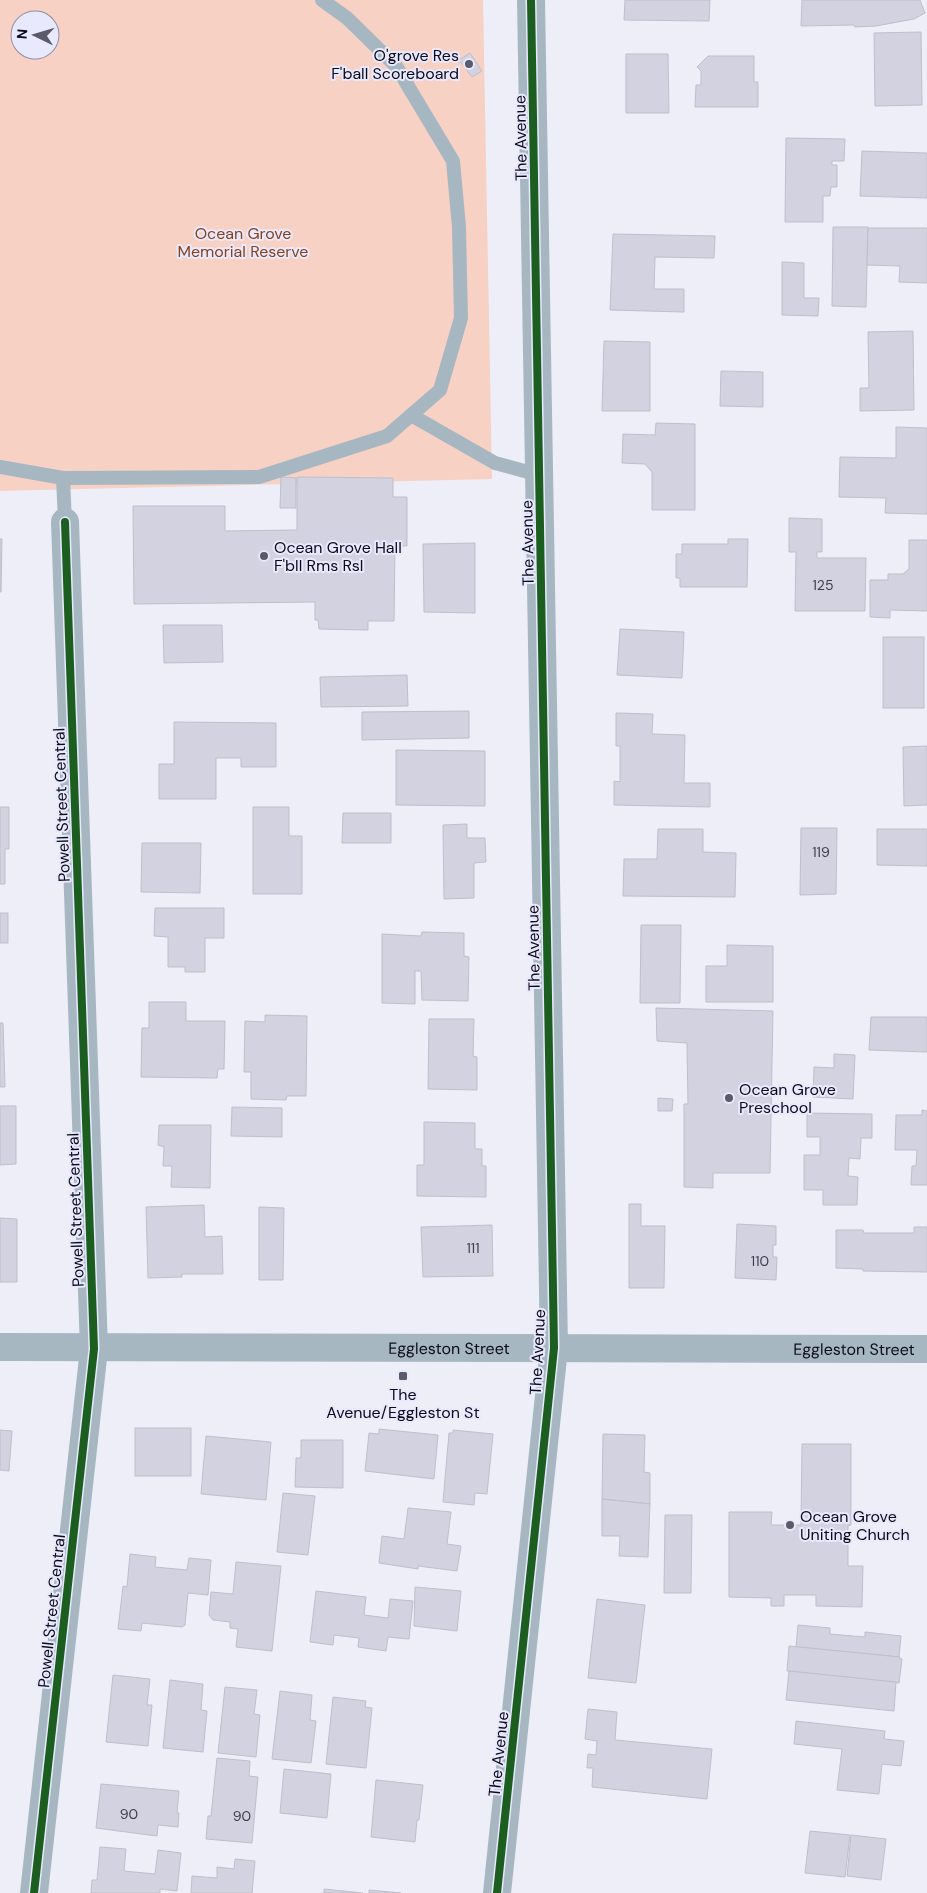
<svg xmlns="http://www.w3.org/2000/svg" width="927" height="1893" viewBox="0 0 927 1893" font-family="'DM Sans',sans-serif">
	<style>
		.green { fill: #f7d1c4; fill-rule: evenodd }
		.building { fill: #d2d2e0; stroke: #bfbfcb }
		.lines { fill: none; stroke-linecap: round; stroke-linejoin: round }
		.lane { stroke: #a6b7c2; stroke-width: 14 }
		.street { stroke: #a6b7c2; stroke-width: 28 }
		.cycleway-casing { stroke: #e9e9fd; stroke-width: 11 }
		.cycleway { stroke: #1b5e20; stroke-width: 8 }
		.poi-dot { fill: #5a5a68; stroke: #e9e9fd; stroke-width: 2 }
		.labels { text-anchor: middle; stroke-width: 4; stroke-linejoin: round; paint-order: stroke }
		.number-label { font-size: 14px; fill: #3d3c4c }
		.poi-label { font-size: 16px; fill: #0b0a1a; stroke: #e9e9fd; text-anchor: start }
		.street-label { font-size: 16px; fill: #0b0a1a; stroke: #e9e9fd }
		.park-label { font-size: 16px; fill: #86401a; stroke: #e9e9fd }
	</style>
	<rect width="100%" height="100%" fill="#eeeef8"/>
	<path class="green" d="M 0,0 L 483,0 L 492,479 L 0,491 ZM 20,20 L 50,20 L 50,50 L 20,50 Z"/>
	<g class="building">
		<path d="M 625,0 L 710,0 L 709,21 L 624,20 Z"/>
		<path d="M 802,0 L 920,0 L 925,13 L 914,19 L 876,26 L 855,27 L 854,25 L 801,26 Z"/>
		<path d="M 921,32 L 922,105 L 875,106 L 874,33 Z"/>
		<path d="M 470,53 L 482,71 L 472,77 L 459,60 Z"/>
		<path d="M 626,54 L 668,54 L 669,113 L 626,113 Z"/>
		<path d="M 708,56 L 754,56 L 754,82 L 758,82 L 758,107 L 695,107 L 696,85 L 701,85 L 701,71 L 697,67 Z"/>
		<path d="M 786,138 L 845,139 L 844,161 L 832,161 L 832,165 L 837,165 L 837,187 L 831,187 L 830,196 L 823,196 L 823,222 L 785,222 Z"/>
		<path d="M 862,151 L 927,153 L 927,198 L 860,196 Z"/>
		<path d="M 833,227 L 868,227 L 866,307 L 832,306 Z"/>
		<path d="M 868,228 L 927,228 L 927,283 L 899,282 L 900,266 L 867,265 Z"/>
		<path d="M 613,234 L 715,236 L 714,258 L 655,257 L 654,289 L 684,289 L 684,312 L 610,310 Z"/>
		<path d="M 782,262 L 804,263 L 804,298 L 819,298 L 818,316 L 782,315 Z"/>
		<path d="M 913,331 L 914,410 L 860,411 L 860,388 L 869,388 L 868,332 Z"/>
		<path d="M 604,341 L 650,342 L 650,411 L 602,411 Z"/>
		<path d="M 721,371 L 763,372 L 763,407 L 720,406 Z"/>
		<path d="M 656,423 L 695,424 L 695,510 L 652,510 L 652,472 L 645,464 L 622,463 L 623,434 L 655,435 Z"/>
		<path d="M 896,427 L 927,428 L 927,514 L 885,513 L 886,498 L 839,497 L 840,457 L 896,458 Z"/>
		<path d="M 281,477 L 296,478 L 296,508 L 280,508 Z"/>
		<path d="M 297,477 L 393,478 L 393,497 L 407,497 L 407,546 L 395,546 L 394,621 L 368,621 L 368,630 L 319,629 L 318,620 L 315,620 L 315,602 L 134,604 L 133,506 L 225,506 L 225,531 L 297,530 Z"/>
		<path d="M 789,518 L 822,519 L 822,552 L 817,552 L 817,558 L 866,558 L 865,611 L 795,611 L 796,552 L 789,552 Z"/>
		<path d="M 0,539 L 2,539 L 1,592 L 0,592 Z"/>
		<path d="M 728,539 L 748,539 L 747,587 L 680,587 L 680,578 L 676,578 L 676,554 L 682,554 L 682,544 L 728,544 Z"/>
		<path d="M 909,540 L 927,540 L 927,611 L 890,610 L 890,618 L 870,617 L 870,580 L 888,580 L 888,574 L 903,574 L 909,569 Z"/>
		<path d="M 475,543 L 475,613 L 424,612 L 423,544 Z"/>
		<path d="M 163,625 L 222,625 L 223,662 L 164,663 Z"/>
		<path d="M 620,629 L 684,632 L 682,678 L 617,675 Z"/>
		<rect x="883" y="637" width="41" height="71"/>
		<path d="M 407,675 L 408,706 L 321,707 L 320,677 Z"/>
		<path d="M 469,711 L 469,738 L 362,740 L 362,712 Z"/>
		<path d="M 616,713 L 653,714 L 652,734 L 685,735 L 684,783 L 710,783 L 710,807 L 614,805 L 614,781 L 620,782 L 620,746 L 616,746 Z"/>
		<path d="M 174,722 L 276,723 L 276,767 L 241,767 L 241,758 L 216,758 L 216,799 L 159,799 L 159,764 L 174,764 Z"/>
		<path d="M 927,746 L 927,805 L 904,806 L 903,747 Z"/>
		<path d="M 396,750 L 485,751 L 485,806 L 396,805 Z"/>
		<path d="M 0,807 L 9,807 L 9,849 L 5,849 L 5,884 L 0,884 Z"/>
		<path d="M 253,807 L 289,807 L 289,836 L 302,836 L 302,894 L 253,894 Z"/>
		<path d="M 343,813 L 391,813 L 391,843 L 342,843 Z"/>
		<path d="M 467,824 L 467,838 L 485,838 L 486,862 L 474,863 L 474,898 L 444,899 L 443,825 Z"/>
		<path d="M 801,828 L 837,828 L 836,894 L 800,895 Z"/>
		<path d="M 658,829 L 703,829 L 703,852 L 736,853 L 735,897 L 623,896 L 624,859 L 657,859 Z"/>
		<path d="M 877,829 L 927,829 L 927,866 L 877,865 Z"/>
		<path d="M 142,843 L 201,843 L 200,893 L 141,892 Z"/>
		<path d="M 155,908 L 224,908 L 224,938 L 205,938 L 205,972 L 185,972 L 185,967 L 168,967 L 168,937 L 154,936 Z"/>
		<rect x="0" y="913" width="8" height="30"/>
		<path d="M 641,925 L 681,925 L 680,1003 L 640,1003 Z"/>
		<path d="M 422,932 L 464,933 L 464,956 L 469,957 L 468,1001 L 422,1000 L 421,971 L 415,971 L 415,1004 L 382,1003 L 382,934 L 421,936 Z"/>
		<path d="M 727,945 L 773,946 L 773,1002 L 706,1002 L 706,966 L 727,966 Z"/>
		<path d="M 149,1002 L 186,1002 L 186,1021 L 225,1021 L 224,1069 L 218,1069 L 217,1078 L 141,1077 L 142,1028 L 149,1028 Z"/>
		<path d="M 656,1008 L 773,1011 L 770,1173 L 713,1173 L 713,1188 L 684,1187 L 684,1104 L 688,1104 L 687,1043 L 657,1041 Z"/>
		<path d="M 265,1015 L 307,1016 L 306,1096 L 287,1096 L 286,1100 L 251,1099 L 251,1072 L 244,1072 L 245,1021 L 265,1022 Z"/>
		<path d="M 871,1017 L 927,1017 L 927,1052 L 869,1050 Z"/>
		<path d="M 429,1019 L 474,1019 L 473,1056 L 477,1057 L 477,1090 L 428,1089 Z"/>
		<path d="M 0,1023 L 3,1023 L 5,1087 L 0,1087 Z"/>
		<path d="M 834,1054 L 855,1055 L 853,1099 L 813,1097 L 814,1067 L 834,1068 Z"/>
		<path d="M 658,1098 L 673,1099 L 672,1111 L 658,1111 Z"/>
		<path d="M 0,1106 L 16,1106 L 16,1164 L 0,1165 Z"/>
		<path d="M 232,1107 L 282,1108 L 282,1137 L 231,1136 Z"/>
		<path d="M 922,1110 L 927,1111 L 927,1185 L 911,1185 L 912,1166 L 916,1166 L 917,1150 L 895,1150 L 896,1115 L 922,1115 Z"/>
		<path d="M 807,1113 L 872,1114 L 872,1138 L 861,1138 L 860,1159 L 849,1158 L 848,1176 L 858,1177 L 857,1205 L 823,1205 L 823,1190 L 804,1190 L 804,1155 L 820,1155 L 820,1137 L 807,1137 Z"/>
		<path d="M 424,1122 L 475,1123 L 475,1149 L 482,1149 L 482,1166 L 486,1166 L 486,1197 L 417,1196 L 417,1165 L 424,1165 Z"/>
		<path d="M 159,1125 L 211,1125 L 210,1188 L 171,1187 L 172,1166 L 163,1166 L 164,1147 L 158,1145 Z"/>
		<path d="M 629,1204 L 641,1204 L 641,1226 L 665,1226 L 664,1288 L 629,1288 Z"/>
		<path d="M 204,1205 L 205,1237 L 222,1236 L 223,1274 L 182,1274 L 182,1277 L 148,1278 L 146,1207 Z"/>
		<path d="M 259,1207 L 284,1208 L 283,1280 L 259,1280 Z"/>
		<path d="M 0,1218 L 17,1219 L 17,1282 L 0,1282 Z"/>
		<path d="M 737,1224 L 776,1226 L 776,1245 L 773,1245 L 773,1257 L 777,1257 L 776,1280 L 735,1278 Z"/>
		<path d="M 492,1225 L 493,1276 L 423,1277 L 421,1227 Z"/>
		<path d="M 914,1227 L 927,1227 L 927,1272 L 863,1271 L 863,1269 L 836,1268 L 836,1230 L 863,1230 L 864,1233 L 914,1233 Z"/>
		<rect x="135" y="1428" width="56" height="48"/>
		<path d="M 379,1429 L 438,1435 L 434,1479 L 365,1471 L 369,1433 L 379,1434 Z"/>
		<path d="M 0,1430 L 12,1431 L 9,1471 L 0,1470 Z"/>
		<path d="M 453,1430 L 493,1434 L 487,1494 L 475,1493 L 474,1505 L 443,1502 L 449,1433 L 453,1433 Z"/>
		<path d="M 603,1434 L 645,1435 L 644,1472 L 650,1473 L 650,1504 L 602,1499 Z"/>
		<path d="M 206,1436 L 271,1442 L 266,1500 L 201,1494 Z"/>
		<path d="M 301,1440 L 343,1440 L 343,1488 L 295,1487 L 296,1458 L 301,1458 Z"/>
		<path d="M 802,1444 L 851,1444 L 851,1525 L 848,1526 L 848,1566 L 863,1566 L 862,1607 L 816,1606 L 816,1595 L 784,1595 L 784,1606 L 771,1606 L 771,1598 L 729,1597 L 729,1512 L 772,1512 L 771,1525 L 801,1525 Z"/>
		<path d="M 283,1493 L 315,1496 L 308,1555 L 277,1552 Z"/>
		<path d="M 602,1499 L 650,1504 L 648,1557 L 619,1556 L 620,1536 L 602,1536 Z"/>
		<path d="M 408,1508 L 451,1512 L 447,1544 L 461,1546 L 457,1571 L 418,1566 L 418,1569 L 379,1563 L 382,1536 L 404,1539 Z"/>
		<path d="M 665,1515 L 692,1515 L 691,1593 L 664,1593 Z"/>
		<path d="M 130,1554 L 156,1557 L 155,1567 L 187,1570 L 189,1558 L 211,1560 L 208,1595 L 188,1593 L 185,1625 L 182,1627 L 142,1623 L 141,1631 L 118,1629 L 123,1586 L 127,1587 Z"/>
		<path d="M 236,1562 L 281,1566 L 272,1651 L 236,1647 L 238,1629 L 230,1628 L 230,1622 L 213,1620 L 209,1615 L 211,1592 L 233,1594 Z"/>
		<path d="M 415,1587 L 461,1591 L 457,1631 L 414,1626 Z"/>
		<path d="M 316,1591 L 366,1597 L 364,1615 L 388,1618 L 390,1599 L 413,1601 L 409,1639 L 388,1637 L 386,1651 L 358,1647 L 359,1638 L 334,1635 L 333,1645 L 310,1642 Z"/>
		<path d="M 597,1599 L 645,1605 L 636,1683 L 588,1678 Z"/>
		<path d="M 798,1625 L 830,1628 L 830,1634 L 865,1637 L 865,1632 L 901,1636 L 899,1657 L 796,1647 Z"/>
		<path d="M 789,1646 L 900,1657 L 900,1659 L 902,1659 L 899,1683 L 787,1671 Z"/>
		<path d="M 789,1671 L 896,1682 L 894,1711 L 786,1700 Z"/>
		<path d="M 113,1675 L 150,1679 L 147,1705 L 152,1705 L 148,1746 L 106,1742 Z"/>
		<path d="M 170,1680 L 203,1684 L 201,1710 L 207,1711 L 203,1752 L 163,1748 Z"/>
		<path d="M 225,1687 L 257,1690 L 254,1714 L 260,1715 L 256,1757 L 218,1753 Z"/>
		<path d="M 280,1691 L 312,1695 L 310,1720 L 316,1721 L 311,1763 L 272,1759 Z"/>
		<path d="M 333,1697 L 366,1701 L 365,1707 L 372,1708 L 366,1768 L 326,1764 Z"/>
		<path d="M 588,1709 L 617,1712 L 615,1740 L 712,1749 L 707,1799 L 592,1787 L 593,1768 L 587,1768 L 588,1754 L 596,1755 L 597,1741 L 585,1739 Z"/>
		<path d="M 796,1721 L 885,1731 L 884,1739 L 904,1741 L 901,1766 L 882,1764 L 879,1794 L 837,1790 L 842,1749 L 794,1744 Z"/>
		<path d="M 217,1758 L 250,1761 L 249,1776 L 258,1777 L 252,1843 L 206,1839 L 208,1816 L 211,1816 Z"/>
		<path d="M 284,1769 L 331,1774 L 327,1818 L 280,1813 Z"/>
		<path d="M 376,1780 L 423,1785 L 419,1820 L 417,1820 L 415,1842 L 371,1837 Z"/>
		<path d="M 101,1784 L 179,1791 L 177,1813 L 179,1813 L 178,1827 L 158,1825 L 157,1836 L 96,1828 Z"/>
		<path d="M 810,1831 L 850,1835 L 845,1877 L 805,1873 Z"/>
		<path d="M 851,1835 L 886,1839 L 881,1880 L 847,1876 Z"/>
		<path d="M 100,1847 L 126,1849 L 124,1871 L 155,1874 L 158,1850 L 181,1853 L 177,1891 L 160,1889 L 160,1893 L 91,1893 L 92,1880 L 97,1880 Z"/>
		<path d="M 235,1859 L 255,1861 L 252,1893 L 191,1893 L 192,1876 L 217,1878 L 217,1867 L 234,1869 Z"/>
		<path d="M 324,1889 L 363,1893 L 324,1893 Z"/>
		<path d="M 369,1890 L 401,1893 L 369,1893 Z"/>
	</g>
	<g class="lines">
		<g class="lane">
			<path d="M 411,415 L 495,463 L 539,475"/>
			<path d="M 0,467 L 63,478 L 259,477 L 387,436 L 440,390 L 461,318 L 459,227 L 453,161 L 396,66 L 347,18 L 322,0"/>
			<path d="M 63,478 L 65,522"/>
		</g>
		<g class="street">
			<path id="s1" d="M 0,1347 L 927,1349"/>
			<path d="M 34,1893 L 94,1349 L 65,522"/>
			<path d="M 497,1893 L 554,1348 L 531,0"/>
		</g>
		<defs>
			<g id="cycleway">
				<path d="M 34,1893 L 94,1349 L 65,522"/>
				<path d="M 497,1893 L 554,1348 L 531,0"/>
			</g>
		</defs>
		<use href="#cycleway" class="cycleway-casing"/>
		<use href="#cycleway" class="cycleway"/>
	</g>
	<g class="poi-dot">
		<circle cx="469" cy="64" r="5"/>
		<circle cx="264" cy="556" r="5"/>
		<circle cx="729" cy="1098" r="5"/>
		<rect x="398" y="1371" width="10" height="10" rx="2.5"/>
		<circle cx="790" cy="1525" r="5"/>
	</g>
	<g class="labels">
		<g class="number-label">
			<text x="823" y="590">125</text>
			<text x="821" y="857">119</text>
			<text x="473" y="1253">111</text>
			<text x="760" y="1266">110</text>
			<text x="129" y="1819">90</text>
			<text x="242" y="1821">90</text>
		</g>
		<g class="poi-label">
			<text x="459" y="61" text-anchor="end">O'grove Res<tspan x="459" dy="18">F'ball Scoreboard</tspan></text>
			<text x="274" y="553">Ocean Grove Hall<tspan x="274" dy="18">F'bll Rms Rsl</tspan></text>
			<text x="739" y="1095">Ocean Grove<tspan x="739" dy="18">Preschool</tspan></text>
			<text x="403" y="1400" text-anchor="middle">The<tspan x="403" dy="18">Avenue/Eggleston St</tspan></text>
			<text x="800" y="1522">Ocean Grove<tspan x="800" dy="18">Uniting Church</tspan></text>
		</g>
		<g class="street-label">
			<text transform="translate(520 138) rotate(-91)" y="6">The Avenue</text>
			<text transform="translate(527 543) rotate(-91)" y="6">The Avenue</text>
			<text transform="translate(61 805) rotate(-92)" y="6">Powell Street Central</text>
			<text transform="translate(533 948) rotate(-91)" y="6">The Avenue</text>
			<text transform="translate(75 1210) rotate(-92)" y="6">Powell Street Central</text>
			<text dy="6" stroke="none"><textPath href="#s1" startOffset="449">Eggleston Street</textPath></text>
			<text dy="6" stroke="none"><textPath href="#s1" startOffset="854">Eggleston Street</textPath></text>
			<text transform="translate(537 1352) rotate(-87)" y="6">The Avenue</text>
			<text transform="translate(51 1611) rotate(-84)" y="6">Powell Street Central</text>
			<text transform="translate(498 1754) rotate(-84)" y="6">The Avenue</text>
		</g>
		<g class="park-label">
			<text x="243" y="239">Ocean Grove<tspan x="243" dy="18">Memorial Reserve</tspan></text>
		</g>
	</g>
	<g transform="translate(35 35) rotate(275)"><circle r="24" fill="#e9e9fd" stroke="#9090a2"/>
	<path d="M0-4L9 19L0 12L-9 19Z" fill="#5a5a68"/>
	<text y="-8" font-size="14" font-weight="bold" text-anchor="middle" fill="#0b0a1a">N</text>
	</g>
</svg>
